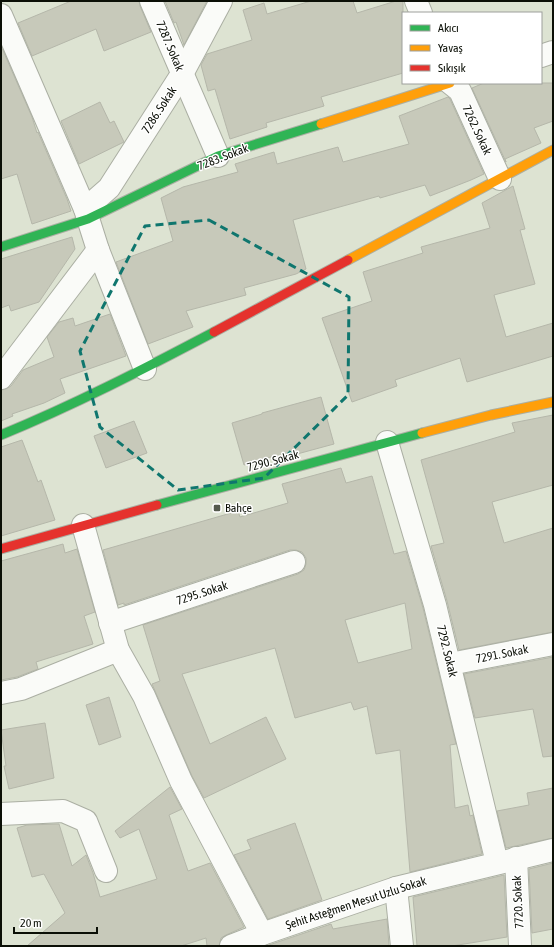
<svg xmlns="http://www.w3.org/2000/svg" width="554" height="947" viewBox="0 0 554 947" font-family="'Asap Condensed',sans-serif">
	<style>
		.building { fill: #c7c9ba; stroke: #b5b7aa; fill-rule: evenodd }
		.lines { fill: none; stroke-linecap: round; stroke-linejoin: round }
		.street-casing { stroke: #abafa3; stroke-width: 24 }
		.fast-casing { stroke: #abafa3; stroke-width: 11 }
		.slow-casing { stroke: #abafa3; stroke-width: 11 }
		.jam-casing { stroke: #abafa3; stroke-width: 11 }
		.street { stroke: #fafbf8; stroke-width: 22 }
		.fast { stroke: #30b455; stroke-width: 9 }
		.slow { stroke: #ff9f0a; stroke-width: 9 }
		.jam { stroke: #e5322d; stroke-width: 9 }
		.marked { fill: none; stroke: #0f766e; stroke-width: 3; stroke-dasharray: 8 5; stroke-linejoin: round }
		.poi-dot { fill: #54594d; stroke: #fff; stroke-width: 1.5 }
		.labels { text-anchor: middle; stroke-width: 3; stroke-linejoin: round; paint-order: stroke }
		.street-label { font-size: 12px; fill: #0b0f06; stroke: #fff }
		.poi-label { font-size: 12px; fill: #0b0f06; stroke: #fff; text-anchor: start }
	</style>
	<rect width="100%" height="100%" fill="#dde3d2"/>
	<g class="building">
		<path d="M 71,1 L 139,1 L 140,6 L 151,32 L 104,51 L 96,29 L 32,56 L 18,23 Z"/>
		<path d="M 165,1 L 207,1 L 184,45 L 176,22 L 174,23 Z"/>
		<path d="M 311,1 L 353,1 L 357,13 L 396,1 L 403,1 L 403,73 L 321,97 L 324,106 L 266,123 L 267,127 L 230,139 L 215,89 L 208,91 L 201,65 L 207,54 L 252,40 L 243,10 L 264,3 L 267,14 Z"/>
		<path d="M 1,46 L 32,117 L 37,133 L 38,132 L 67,199 L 71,211 L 32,224 L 17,174 L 1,179 Z"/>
		<path d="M 484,83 L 553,83 L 553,121 L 534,128 L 541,143 L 505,159 L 506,162 L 472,88 Z"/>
		<path d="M 448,97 L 450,99 L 484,174 L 471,180 L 430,196 L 425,185 L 380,198 L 379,196 L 293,220 L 306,269 L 296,274 L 244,288 L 246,295 L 186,311 L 193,327 L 148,344 L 116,262 L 173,241 L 161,198 L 183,187 L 238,172 L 235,164 L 274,152 L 277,164 L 338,147 L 343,162 L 409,144 L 399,116 Z"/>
		<path d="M 100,102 L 110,123 L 114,121 L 124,142 L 79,164 L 61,121 Z"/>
		<path d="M 513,186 L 525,229 L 520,230 L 535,284 L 494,295 L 506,337 L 553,323 L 553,356 L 467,382 L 460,358 L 395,380 L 397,386 L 352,402 L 322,318 L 372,301 L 363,272 L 423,253 L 421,247 L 490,228 L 482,203 Z"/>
		<path d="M 72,237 L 75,249 L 39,302 L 11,311 L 9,305 L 1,308 L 1,259 Z"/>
		<path d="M 110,314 L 126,356 L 60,379 L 65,393 L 44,403 L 12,414 L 13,416 L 1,421 L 1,390 L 6,389 L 11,386 L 23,370 L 54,357 L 47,337 L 59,322 L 73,318 L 75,326 Z"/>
		<path d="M 321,397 L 334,444 L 275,460 L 274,456 L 244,465 L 232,423 L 262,414 L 262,413 Z"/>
		<path d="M 553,415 L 553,485 L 492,502 L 504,543 L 553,528 L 553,632 L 459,650 L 447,601 L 431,546 L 444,543 L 421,460 L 515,432 L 512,423 Z"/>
		<path d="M 134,421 L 147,453 L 106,468 L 94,436 Z"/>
		<path d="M 22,440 L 38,482 L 41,480 L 55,520 L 1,536 L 1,447 Z"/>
		<path d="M 341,468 L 346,483 L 372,476 L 394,554 L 406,551 L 423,608 L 456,744 L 450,745 L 455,808 L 468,805 L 470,816 L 473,815 L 482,854 L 410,872 L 400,750 L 376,754 L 367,706 L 354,710 L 351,702 L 295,718 L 275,648 L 182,674 L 210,744 L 266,717 L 286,759 L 204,798 L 192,776 L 152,684 L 160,681 L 143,625 L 298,574 L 304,570 L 306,564 L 306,558 L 302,552 L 296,550 L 290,550 L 124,605 L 124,603 L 118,605 L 103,550 L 238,511 L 240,517 L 288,503 L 282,484 ZM 405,603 L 412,649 L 358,663 L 345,620 Z"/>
		<path d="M 63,544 L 65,553 L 77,549 L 95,612 L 84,616 L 93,644 L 36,662 L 38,669 L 17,677 L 1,680 L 1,561 Z"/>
		<path d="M 553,657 L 553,756 L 543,757 L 533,709 L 475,718 L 464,674 Z"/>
		<path d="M 109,697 L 121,737 L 99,745 L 86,705 Z"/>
		<path d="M 45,723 L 54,778 L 9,789 L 4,766 L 6,766 L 1,730 Z"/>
		<path d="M 170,787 L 182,809 L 169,815 L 188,871 L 210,863 L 244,927 L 226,935 L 221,938 L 219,946 L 207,946 L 206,938 L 181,946 L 27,946 L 65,913 L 44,874 L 32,877 L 17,828 L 27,825 L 59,824 L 72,866 L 86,855 L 93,873 L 100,897 L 157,879 L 139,829 L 120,838 L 115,831 Z"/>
		<path d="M 553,788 L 553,838 L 506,848 L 497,811 L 529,805 L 527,793 Z"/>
		<path d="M 295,823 L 322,900 L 268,919 L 234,855 L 251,849 L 247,840 Z"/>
		<path d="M 553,863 L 553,929 L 532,933 L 529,869 Z"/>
		<path d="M 504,875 L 507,937 L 452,946 L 417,946 L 413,897 Z"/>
		<path d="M 387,919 L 389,946 L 266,946 L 331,924 L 333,929 Z"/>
	</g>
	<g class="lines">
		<defs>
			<g id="street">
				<path d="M 151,1 L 218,156"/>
				<path d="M 416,1 L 421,13"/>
				<path d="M 1,15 L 85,209 L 98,250 L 145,369"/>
				<path d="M 541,56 L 553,52"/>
				<path d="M 450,83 L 460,91 L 500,179"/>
				<path d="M 85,209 L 109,188 L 182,74 L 221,1"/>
				<path d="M 1,378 L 98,250"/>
				<path d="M 387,442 L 435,605 L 497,863"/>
				<path d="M 83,525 L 118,650 L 144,696 L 181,781 L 262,934"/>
				<path d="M 110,623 L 294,562"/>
				<path d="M 450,664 L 553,644"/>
				<path d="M 1,693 L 21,689 L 118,650"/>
				<path d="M 1,814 L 63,811 L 86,821 L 106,871"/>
				<path d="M 516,858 L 520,946"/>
				<path d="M 396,888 L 402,946"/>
				<path d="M 231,946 L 262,934 L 396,888 L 553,850"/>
			</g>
			<g id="fast">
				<path d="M 1,247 L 88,219 L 218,156 L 321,124"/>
				<path d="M 1,435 C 74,405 144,369 214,332"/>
				<path d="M 157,505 L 422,433"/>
			</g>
			<g id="slow">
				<path d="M 321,124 L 450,83"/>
				<path d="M 348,260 L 553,150"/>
				<path d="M 422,433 L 491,415 L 553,402"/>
			</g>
			<g id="jam">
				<path d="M 214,332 L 348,260"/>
				<path d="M 1,549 L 157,505"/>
			</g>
		</defs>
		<use href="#street" class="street-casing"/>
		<use href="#fast" class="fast-casing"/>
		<use href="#slow" class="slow-casing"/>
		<use href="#jam" class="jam-casing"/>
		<use href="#street" class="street"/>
		<use href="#fast" class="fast"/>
		<use href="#slow" class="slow"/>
		<use href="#jam" class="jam"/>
	</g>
	<path class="marked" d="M 209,220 L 349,297 L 348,395 L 264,478 L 178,490 L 100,427 L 80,351 L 145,226 Z"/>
	<rect class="poi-dot" x="213" y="504" width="8" height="8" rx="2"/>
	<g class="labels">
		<g class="street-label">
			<text transform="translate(170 46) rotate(67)" y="4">7287. Sokak</text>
			<text transform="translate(159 110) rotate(-57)" y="4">7286. Sokak</text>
			<text transform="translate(477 130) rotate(65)" y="4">7262. Sokak</text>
			<text transform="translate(223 157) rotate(-21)" y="4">7283. Sokak</text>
			<text transform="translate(273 461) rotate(-15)" y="4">7290. Sokak</text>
			<text transform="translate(202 593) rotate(-18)" y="4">7295. Sokak</text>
			<text transform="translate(447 651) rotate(76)" y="4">7292. Sokak</text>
			<text transform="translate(502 654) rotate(-11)" y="4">7291. Sokak</text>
			<text transform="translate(518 902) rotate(-93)" y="4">7720. Sokak</text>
			<text transform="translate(356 903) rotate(-18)" y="4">Şehit Asteğmen Mesut Uzlu Sokak</text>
		</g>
		<g class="poi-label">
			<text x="225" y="512">Bahçe</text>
		</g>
	</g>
	<rect width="554" height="947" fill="none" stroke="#0b0f06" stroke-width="4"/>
	<rect x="402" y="12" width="140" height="72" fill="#ffffff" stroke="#9d9f9b"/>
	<rect x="410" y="25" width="20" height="6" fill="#30b455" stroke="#9d9f9b"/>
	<text x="438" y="32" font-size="12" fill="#0b0f06">Akıcı</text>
	<rect x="410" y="45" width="20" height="6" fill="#ff9f0a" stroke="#9d9f9b"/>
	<text x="438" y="52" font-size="12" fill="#0b0f06">Yavaş</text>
	<rect x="410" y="65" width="20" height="6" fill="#e5322d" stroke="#9d9f9b"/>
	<text x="438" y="72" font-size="12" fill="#0b0f06">Sıkışık</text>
	<path d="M14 927v6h83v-6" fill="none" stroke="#0b0f06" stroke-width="2"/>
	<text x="20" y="927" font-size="12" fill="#0b0f06" stroke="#ffffff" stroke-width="3" paint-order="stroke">20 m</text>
</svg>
